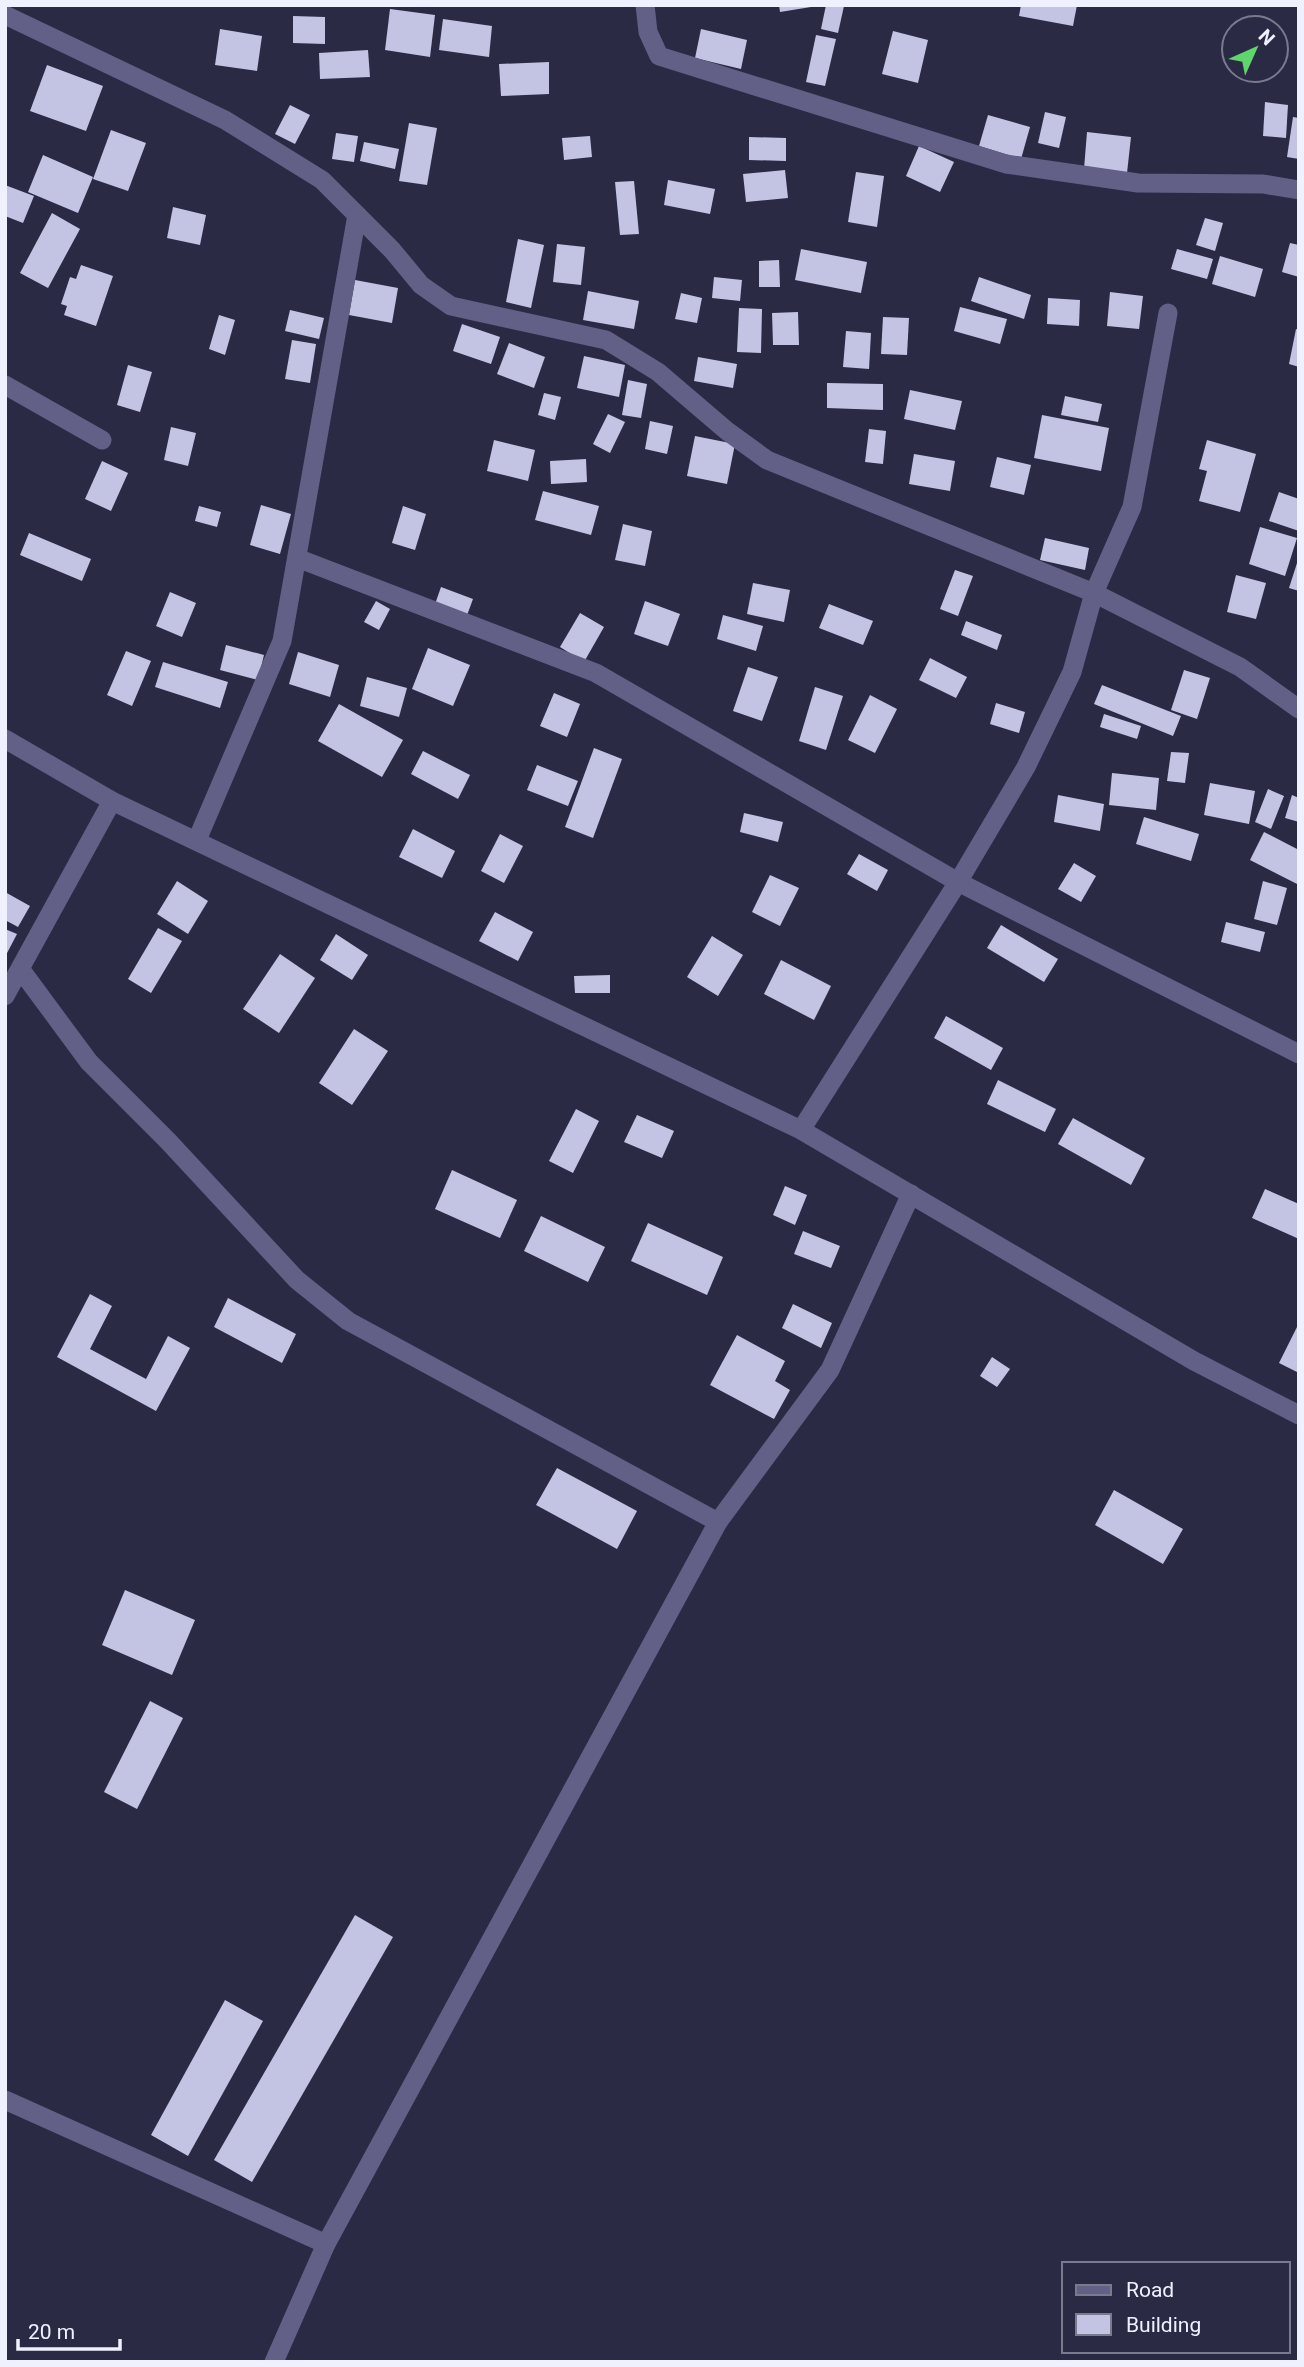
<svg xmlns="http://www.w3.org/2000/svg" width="1304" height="2367" viewBox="0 0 1304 2367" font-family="Roboto,sans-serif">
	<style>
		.building { fill: #c3c3e4 }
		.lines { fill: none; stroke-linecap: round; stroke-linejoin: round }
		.minor { stroke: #626086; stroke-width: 19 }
	</style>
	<rect width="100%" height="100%" fill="#2b2a44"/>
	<g class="building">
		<path d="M 779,5 L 811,5 L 811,7 L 780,12 Z"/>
		<path d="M 826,5 L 844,6 L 838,33 L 821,29 Z"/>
		<path d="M 1021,5 L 1077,5 L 1073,26 L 1019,16 Z"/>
		<path d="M 390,9 L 435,15 L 430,57 L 385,50 Z"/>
		<path d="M 293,16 L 325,17 L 325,44 L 293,43 Z"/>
		<path d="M 443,19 L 492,26 L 489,57 L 439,50 Z"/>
		<path d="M 220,29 L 262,36 L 257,71 L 215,65 Z"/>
		<path d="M 701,29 L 747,40 L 741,69 L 695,58 Z"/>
		<path d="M 893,31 L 928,40 L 918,83 L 882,74 Z"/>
		<path d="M 816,35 L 836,39 L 825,86 L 806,82 Z"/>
		<path d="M 368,50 L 370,77 L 320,79 L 319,53 Z"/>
		<path d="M 549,62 L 549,94 L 501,96 L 499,64 Z"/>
		<path d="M 47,65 L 103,86 L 86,131 L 30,111 Z"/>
		<path d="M 1265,102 L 1288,105 L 1286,138 L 1263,136 Z"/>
		<path d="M 290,105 L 310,115 L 295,144 L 275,134 Z"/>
		<path d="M 1045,112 L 1066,117 L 1059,148 L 1038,143 Z"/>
		<path d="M 988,115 L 1030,127 L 1021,159 L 979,146 Z"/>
		<path d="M 1293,117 L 1299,118 L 1299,159 L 1287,157 Z"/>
		<path d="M 409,123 L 437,128 L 427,185 L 399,181 Z"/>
		<path d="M 111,130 L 146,143 L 128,191 L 93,179 Z"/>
		<path d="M 1087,132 L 1131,137 L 1127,173 L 1084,169 Z"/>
		<path d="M 336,133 L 358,136 L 354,162 L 332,159 Z"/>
		<path d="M 590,136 L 592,157 L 564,160 L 562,138 Z"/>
		<path d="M 749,137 L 786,138 L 786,161 L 749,160 Z"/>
		<path d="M 364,142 L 399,149 L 395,169 L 360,161 Z"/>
		<path d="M 919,146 L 954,162 L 940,192 L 906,176 Z"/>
		<path d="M 43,155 L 93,177 L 78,213 L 28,192 Z"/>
		<path d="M 785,170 L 788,198 L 746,202 L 743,174 Z"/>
		<path d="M 856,172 L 884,176 L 877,227 L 848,222 Z"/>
		<path d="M 668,180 L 715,189 L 710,214 L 664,205 Z"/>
		<path d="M 634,181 L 639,234 L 620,235 L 615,182 Z"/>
		<path d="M 5,185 L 34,196 L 23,223 L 5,216 Z"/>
		<path d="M 173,207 L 206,215 L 200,245 L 167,238 Z"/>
		<path d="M 52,213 L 80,229 L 48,288 L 20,273 Z"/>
		<path d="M 1205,218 L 1223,223 L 1215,251 L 1196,245 Z"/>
		<path d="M 518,239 L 544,245 L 531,308 L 506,302 Z"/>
		<path d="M 1290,243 L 1299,245 L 1299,277 L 1282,272 Z"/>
		<path d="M 557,244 L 585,247 L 581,285 L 553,282 Z"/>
		<path d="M 801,249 L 867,262 L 861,293 L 795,280 Z"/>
		<path d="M 1177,249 L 1213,259 L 1207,279 L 1171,269 Z"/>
		<path d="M 1220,256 L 1263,269 L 1255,297 L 1212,284 Z"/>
		<path d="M 779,260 L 780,287 L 759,287 L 759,261 Z"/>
		<path d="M 81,265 L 113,276 L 96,326 L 64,315 L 67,306 L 61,304 L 70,277 L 76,279 Z"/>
		<path d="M 714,277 L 742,280 L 740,301 L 712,298 Z"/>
		<path d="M 979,277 L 1031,295 L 1024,319 L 971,301 Z"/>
		<path d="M 355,280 L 398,288 L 392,323 L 349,315 Z"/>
		<path d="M 588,291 L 639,301 L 634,329 L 583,320 Z"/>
		<path d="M 1110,292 L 1143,296 L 1139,329 L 1107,326 Z"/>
		<path d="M 681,293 L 702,298 L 697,323 L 675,319 Z"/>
		<path d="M 1048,298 L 1080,300 L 1079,326 L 1047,324 Z"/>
		<path d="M 960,307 L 1007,319 L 1000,344 L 954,331 Z"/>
		<path d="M 739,308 L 762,309 L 761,353 L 737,352 Z"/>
		<path d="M 290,310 L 324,318 L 319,339 L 285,331 Z"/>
		<path d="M 798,312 L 799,345 L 773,345 L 772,313 Z"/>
		<path d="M 219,315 L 235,320 L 225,355 L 209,349 Z"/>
		<path d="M 883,317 L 909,318 L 907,355 L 881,354 Z"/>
		<path d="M 462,324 L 500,337 L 491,364 L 453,351 Z"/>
		<path d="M 1296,329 L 1299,330 L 1299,367 L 1289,364 Z"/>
		<path d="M 846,331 L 871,333 L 869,369 L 843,367 Z"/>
		<path d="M 292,340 L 316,344 L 310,383 L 285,379 Z"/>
		<path d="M 509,343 L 545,357 L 534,388 L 497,374 Z"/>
		<path d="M 584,356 L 625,365 L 619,397 L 577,388 Z"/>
		<path d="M 698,357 L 737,364 L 733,388 L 694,381 Z"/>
		<path d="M 128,365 L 152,372 L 140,412 L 117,405 Z"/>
		<path d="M 628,380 L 647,384 L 641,418 L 622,415 Z"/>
		<path d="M 827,383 L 883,384 L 883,410 L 827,408 Z"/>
		<path d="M 910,390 L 962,401 L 955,430 L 904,419 Z"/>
		<path d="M 544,393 L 561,397 L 555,420 L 538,415 Z"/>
		<path d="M 1065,396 L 1102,404 L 1098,422 L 1061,415 Z"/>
		<path d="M 608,414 L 625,422 L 610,453 L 593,444 Z"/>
		<path d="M 1042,415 L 1109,428 L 1101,471 L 1034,458 Z"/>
		<path d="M 650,421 L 673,426 L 667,454 L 645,449 Z"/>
		<path d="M 171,427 L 196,433 L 188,466 L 164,460 Z"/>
		<path d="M 869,429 L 886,431 L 883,464 L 865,462 Z"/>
		<path d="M 695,436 L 735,444 L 727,484 L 687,476 Z"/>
		<path d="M 494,440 L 535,450 L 528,481 L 487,471 Z"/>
		<path d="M 1207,440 L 1256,454 L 1240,512 L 1199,501 L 1207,471 L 1199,469 Z"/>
		<path d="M 914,454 L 955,461 L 950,491 L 909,484 Z"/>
		<path d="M 997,457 L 1031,465 L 1024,495 L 990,487 Z"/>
		<path d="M 586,459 L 587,482 L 551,484 L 550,461 Z"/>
		<path d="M 102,461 L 128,473 L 111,511 L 85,499 Z"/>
		<path d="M 543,491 L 599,506 L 591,535 L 535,520 Z"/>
		<path d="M 1279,492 L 1299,499 L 1299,531 L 1269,521 Z"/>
		<path d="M 261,505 L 291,514 L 280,554 L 250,545 Z"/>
		<path d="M 199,506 L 221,512 L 217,527 L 195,521 Z"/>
		<path d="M 403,506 L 426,514 L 415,550 L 392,543 Z"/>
		<path d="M 623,524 L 652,531 L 645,566 L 615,560 Z"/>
		<path d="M 1260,527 L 1297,538 L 1285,576 L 1249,564 Z"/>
		<path d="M 29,533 L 91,559 L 82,581 L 20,555 Z"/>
		<path d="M 1045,538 L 1089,548 L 1085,570 L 1040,560 Z"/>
		<path d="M 1298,560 L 1299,560 L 1299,591 L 1289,588 Z"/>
		<path d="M 955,570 L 973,576 L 958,616 L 940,609 Z"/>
		<path d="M 1236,575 L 1266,583 L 1256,619 L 1227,612 Z"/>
		<path d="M 753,583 L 790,590 L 784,622 L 747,614 Z"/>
		<path d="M 441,587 L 473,599 L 466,618 L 434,607 Z"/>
		<path d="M 170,592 L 196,603 L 182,637 L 156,626 Z"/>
		<path d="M 376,601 L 390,609 L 379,630 L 364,622 Z"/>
		<path d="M 645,601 L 680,614 L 668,646 L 634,634 Z"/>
		<path d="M 829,604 L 873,621 L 863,645 L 819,628 Z"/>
		<path d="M 580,613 L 604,627 L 584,662 L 560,647 Z"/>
		<path d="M 723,615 L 763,626 L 756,651 L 717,639 Z"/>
		<path d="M 966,621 L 1002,635 L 997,650 L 961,635 Z"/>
		<path d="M 226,645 L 264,655 L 258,680 L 220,670 Z"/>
		<path d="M 428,648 L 470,665 L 453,706 L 412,689 Z"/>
		<path d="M 126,651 L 151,661 L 132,706 L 107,695 Z"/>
		<path d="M 298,652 L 339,665 L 330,697 L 289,684 Z"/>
		<path d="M 930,658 L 967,677 L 956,698 L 919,680 Z"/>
		<path d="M 163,662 L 228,682 L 220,708 L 155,687 Z"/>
		<path d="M 748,667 L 778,677 L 762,721 L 733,711 Z"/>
		<path d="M 1184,670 L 1210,678 L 1197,719 L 1171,710 Z"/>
		<path d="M 367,677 L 407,688 L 399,717 L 360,706 Z"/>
		<path d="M 1102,685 L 1181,716 L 1173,736 L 1094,704 Z"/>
		<path d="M 815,687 L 843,696 L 826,750 L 799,741 Z"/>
		<path d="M 554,693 L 580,704 L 567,737 L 540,726 Z"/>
		<path d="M 870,695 L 897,709 L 875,753 L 848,740 Z"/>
		<path d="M 996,703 L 1025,712 L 1019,733 L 990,724 Z"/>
		<path d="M 339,704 L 403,740 L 382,777 L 318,741 Z"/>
		<path d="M 1104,714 L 1141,726 L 1137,739 L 1100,727 Z"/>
		<path d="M 594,748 L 622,759 L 593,838 L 565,827 Z"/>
		<path d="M 423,751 L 470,775 L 458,799 L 411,774 Z"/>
		<path d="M 1171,752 L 1189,753 L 1185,783 L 1167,781 Z"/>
		<path d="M 537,765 L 578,781 L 568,806 L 527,790 Z"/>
		<path d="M 1112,773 L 1159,778 L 1156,810 L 1109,805 Z"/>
		<path d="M 1210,783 L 1255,791 L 1249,824 L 1204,815 Z"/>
		<path d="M 1268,789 L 1284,796 L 1271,829 L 1255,822 Z"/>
		<path d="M 1058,795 L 1104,804 L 1100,831 L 1054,822 Z"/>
		<path d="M 1292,795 L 1299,798 L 1299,822 L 1285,818 Z"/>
		<path d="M 744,813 L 783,822 L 778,842 L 740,832 Z"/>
		<path d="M 1144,817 L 1199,834 L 1191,861 L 1136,844 Z"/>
		<path d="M 413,829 L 455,851 L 442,878 L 399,857 Z"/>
		<path d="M 1264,832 L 1299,850 L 1299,885 L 1250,860 Z"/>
		<path d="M 500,834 L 523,846 L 504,883 L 481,871 Z"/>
		<path d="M 859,854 L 888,870 L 877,891 L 847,874 Z"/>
		<path d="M 1074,863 L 1096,876 L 1081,902 L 1058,889 Z"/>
		<path d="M 770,875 L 799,888 L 780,926 L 752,912 Z"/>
		<path d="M 177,881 L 208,901 L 188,934 L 157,914 Z"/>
		<path d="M 1263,881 L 1287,888 L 1277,925 L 1254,919 Z"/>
		<path d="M 5,892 L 30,906 L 18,927 L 5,920 Z"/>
		<path d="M 495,912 L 533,932 L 518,961 L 479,941 Z"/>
		<path d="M 1226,922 L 1265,932 L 1260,952 L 1221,942 Z"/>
		<path d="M 1001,925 L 1058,959 L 1044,982 L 987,948 Z"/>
		<path d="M 158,928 L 182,941 L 151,993 L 128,979 Z"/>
		<path d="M 5,929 L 17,934 L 5,957 Z"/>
		<path d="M 336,934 L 368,955 L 352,980 L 320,960 Z"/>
		<path d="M 712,936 L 743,955 L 718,996 L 687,977 Z"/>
		<path d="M 280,954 L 315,978 L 279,1033 L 243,1009 Z"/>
		<path d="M 781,960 L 831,986 L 814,1020 L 764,994 Z"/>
		<path d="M 610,975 L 610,993 L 575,993 L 574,976 Z"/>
		<path d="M 946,1016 L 1003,1048 L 991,1070 L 934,1038 Z"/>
		<path d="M 354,1029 L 388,1051 L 352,1105 L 319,1083 Z"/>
		<path d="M 998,1080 L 1056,1109 L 1045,1132 L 987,1104 Z"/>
		<path d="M 576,1109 L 599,1121 L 573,1173 L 549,1161 Z"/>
		<path d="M 637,1115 L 674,1131 L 662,1158 L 624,1142 Z"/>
		<path d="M 1073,1118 L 1145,1158 L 1131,1185 L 1058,1144 Z"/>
		<path d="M 452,1170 L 517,1200 L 500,1238 L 435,1209 Z"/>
		<path d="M 785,1186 L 807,1195 L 795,1225 L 773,1215 Z"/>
		<path d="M 1265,1189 L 1299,1204 L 1299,1239 L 1252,1218 Z"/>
		<path d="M 541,1216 L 605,1247 L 588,1282 L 524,1251 Z"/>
		<path d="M 648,1223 L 723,1257 L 707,1295 L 631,1261 Z"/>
		<path d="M 803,1231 L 840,1246 L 831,1268 L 794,1254 Z"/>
		<path d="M 90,1294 L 112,1306 L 90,1349 L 146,1379 L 168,1336 L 190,1348 L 156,1411 L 57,1357 Z"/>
		<path d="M 228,1298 L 296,1334 L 282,1363 L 214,1327 Z"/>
		<path d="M 793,1304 L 832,1323 L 821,1348 L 782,1328 Z"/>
		<path d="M 1299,1323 L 1299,1373 L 1279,1363 Z"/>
		<path d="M 737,1335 L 785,1361 L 775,1381 L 790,1390 L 774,1419 L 710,1385 Z"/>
		<path d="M 992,1357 L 1010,1369 L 997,1387 L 980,1376 Z"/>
		<path d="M 557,1468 L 637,1511 L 617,1549 L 536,1505 Z"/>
		<path d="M 1114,1490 L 1183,1529 L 1163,1564 L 1095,1525 Z"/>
		<path d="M 125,1590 L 195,1620 L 172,1675 L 102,1645 Z"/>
		<path d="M 150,1701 L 183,1718 L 137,1809 L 104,1792 Z"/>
		<path d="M 355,1915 L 393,1937 L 252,2182 L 214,2160 Z"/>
		<path d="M 225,2000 L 263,2021 L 188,2156 L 151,2135 Z"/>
	</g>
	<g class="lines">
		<g class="minor">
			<path d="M 645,5 L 648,32 L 659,56 L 1006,164 L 1138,183 L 1263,184 L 1299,190"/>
			<path d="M 5,15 L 225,120 L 322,180 L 392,250 L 421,285 L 451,306 L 606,340 L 658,372 L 727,431 L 767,460 L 1094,593 L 1240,667 L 1299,709"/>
			<path d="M 5,385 L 102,440"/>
			<path d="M 297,558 L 596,673 L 958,882 L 1299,1054"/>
			<path d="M 5,739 L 112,801 L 801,1130 L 1194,1361 L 1299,1415"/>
			<path d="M 197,840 L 282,641 L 357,215"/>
			<path d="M 21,970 L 89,1062 L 168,1141 L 297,1280 L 348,1321 L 718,1522"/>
			<path d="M 5,996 L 112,801"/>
			<path d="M 801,1130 L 958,882 L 1026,767 L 1072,672 L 1094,593 L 1132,507 L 1168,313"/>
			<path d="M 5,2100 L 326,2244"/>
			<path d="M 274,2362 L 326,2244 L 718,1522 L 830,1370 L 911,1194"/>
		</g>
	</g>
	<rect width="1304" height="2367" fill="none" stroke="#f0f1ff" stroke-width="14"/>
	<rect x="1062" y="2262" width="228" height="91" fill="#2b2a44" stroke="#7a7a8f" stroke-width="2"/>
	<rect x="1076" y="2285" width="35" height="10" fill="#626086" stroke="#7a7a8f" stroke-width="2"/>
	<text x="1126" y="2297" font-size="21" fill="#f0f1ff">Road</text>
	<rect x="1076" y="2314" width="35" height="21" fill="#c3c3e4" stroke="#7a7a8f" stroke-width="2"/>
	<text x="1126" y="2332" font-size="21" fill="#f0f1ff">Building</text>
	<g transform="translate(1255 49) rotate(45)"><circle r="33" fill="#2b2a44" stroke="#7a7a8f" stroke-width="2"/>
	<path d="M0-5L12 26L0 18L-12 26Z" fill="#5fd56b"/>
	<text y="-10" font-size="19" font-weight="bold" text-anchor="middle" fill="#f0f1ff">N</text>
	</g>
	<path d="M18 2339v10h102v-10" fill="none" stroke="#f0f1ff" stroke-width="3.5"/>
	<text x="28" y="2339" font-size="21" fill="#f0f1ff" stroke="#2b2a44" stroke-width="5" paint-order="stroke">20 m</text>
</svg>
